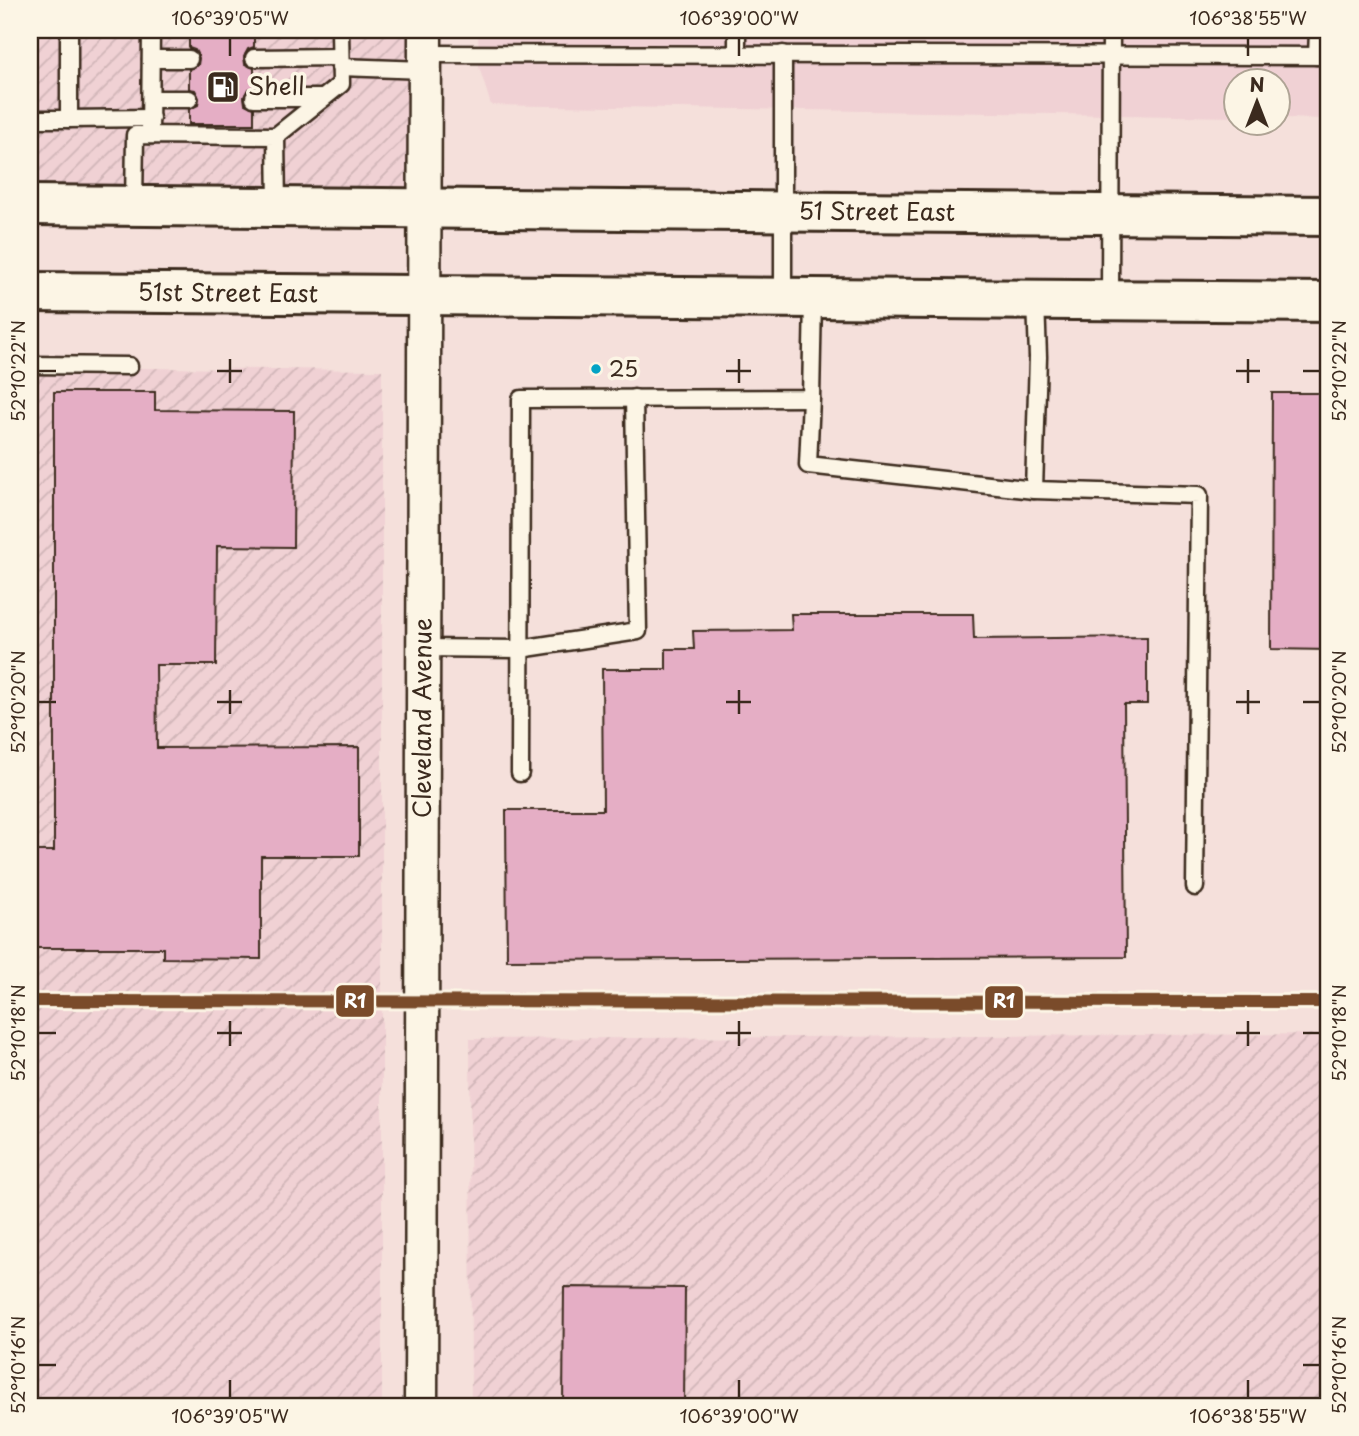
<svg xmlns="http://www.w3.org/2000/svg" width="1359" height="1436" viewBox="0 0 1359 1436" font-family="'Playpen Sans',sans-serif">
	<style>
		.built { fill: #f0d1d4 }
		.industrial { fill: url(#industrial-furrows) }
		.building { fill: #e5aec5; stroke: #3b2a1e; stroke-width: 2 }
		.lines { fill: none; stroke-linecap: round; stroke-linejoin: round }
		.lane-casing { stroke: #3b2a1e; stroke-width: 21 }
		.street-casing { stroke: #3b2a1e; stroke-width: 37 }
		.secondary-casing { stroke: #3b2a1e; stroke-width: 44 }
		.lane { stroke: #fcf5e5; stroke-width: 16 }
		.street { stroke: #fcf5e5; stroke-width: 32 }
		.secondary { stroke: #fcf5e5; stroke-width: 38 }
		.rail-1-casing { stroke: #fcf5e5; stroke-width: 18 }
		.rail-1 { stroke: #7a4b2a; stroke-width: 12 }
		.ticks { fill: none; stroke: #3b2a1e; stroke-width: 2.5 }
		.bus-dot { fill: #03a3c5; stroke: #fcf5e5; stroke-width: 2.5 }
		.labels { text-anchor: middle; stroke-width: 7; stroke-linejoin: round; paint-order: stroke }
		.bus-label { font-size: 22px; fill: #3b2a1e; stroke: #fcf5e5; text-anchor: start }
		.poi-label { font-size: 24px; fill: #3b2a1e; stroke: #fcf5e5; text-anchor: start }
		.street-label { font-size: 24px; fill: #3b2a1e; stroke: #fcf5e5 }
		.line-badge { stroke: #fcf5e5; stroke-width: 2.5 }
		.badge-label { font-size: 19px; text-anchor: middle; font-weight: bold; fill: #fff }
		.neatline { fill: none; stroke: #3b2a1e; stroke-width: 2.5 }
		.ticks-label { font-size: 18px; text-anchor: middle; fill: #3b2a1e }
	</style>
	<defs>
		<pattern id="industrial-furrows" width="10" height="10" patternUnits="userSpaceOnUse" patternTransform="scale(1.75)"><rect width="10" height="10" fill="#f0d1d4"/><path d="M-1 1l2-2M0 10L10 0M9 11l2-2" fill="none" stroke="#cfb4b6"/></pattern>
	</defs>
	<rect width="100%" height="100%" fill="#f5e0db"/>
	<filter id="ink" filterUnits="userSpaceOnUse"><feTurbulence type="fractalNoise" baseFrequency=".0143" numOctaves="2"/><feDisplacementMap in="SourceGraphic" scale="14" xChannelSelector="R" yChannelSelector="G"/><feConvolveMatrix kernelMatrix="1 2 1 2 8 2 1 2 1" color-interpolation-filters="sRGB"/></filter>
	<g filter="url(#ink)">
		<path class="built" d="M 478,30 L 1329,30 L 1329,119 L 1279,118 L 1278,80 L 1236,80 L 1236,117 L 491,105 L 479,67 Z"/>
		<g class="industrial">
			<path d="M 30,30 L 425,30 L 426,208 L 30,205 Z"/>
			<path d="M 30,367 L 382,370 L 382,1406 L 30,1406 Z"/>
			<path d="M 1329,1034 L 1329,1406 L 471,1406 L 470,1039 Z"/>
		</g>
		<g class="building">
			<path d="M 189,30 L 254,30 L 254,47 L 248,49 L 244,57 L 245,64 L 254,68 L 254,88 L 248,89 L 244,97 L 245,104 L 254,108 L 254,124 L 189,124 L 189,109 L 198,105 L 199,98 L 195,90 L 189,89 L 189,69 L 198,65 L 199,58 L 195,50 L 189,48 Z"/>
			<path d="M 54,392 L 155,392 L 155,410 L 294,411 L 293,547 L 217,546 L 216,665 L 156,665 L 157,748 L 359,747 L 359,856 L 261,856 L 261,959 L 163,958 L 163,948 L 30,948 L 30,851 L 54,851 Z"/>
			<path d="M 1272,393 L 1329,393 L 1329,650 L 1271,649 Z"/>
			<path d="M 791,614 L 973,614 L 974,639 L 1147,637 L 1147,704 L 1124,704 L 1126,957 L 507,960 L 506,810 L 603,810 L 602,669 L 666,669 L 666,649 L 694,649 L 693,631 L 792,630 Z"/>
			<path d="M 564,1287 L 685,1288 L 684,1406 L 563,1406 Z"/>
		</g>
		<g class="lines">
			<defs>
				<g id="lane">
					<path d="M 737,30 L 737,54"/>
					<path d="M 425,54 L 1329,56"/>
					<path d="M 783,54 L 783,298"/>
					<path d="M 1317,56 L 1318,30"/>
					<path d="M 254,58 L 340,57"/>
					<path d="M 151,59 L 189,59"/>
					<path d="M 340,67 L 425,70"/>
					<path d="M 254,98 L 323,98"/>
					<path d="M 151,99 L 189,99"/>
					<path d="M 30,119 L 69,119 L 69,30"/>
					<path d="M 69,119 L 151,118"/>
					<path d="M 150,135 L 151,30"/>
					<path d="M 276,136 L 341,84 L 340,30"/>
					<path d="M 134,206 L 135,135 L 276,136 L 277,207"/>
					<path d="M 1036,301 L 1038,357 L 1034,490 L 1199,495 L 1195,887"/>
					<path d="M 1110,301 L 1111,30"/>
					<path d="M 30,365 L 129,366"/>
					<path d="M 811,398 L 808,465 L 1034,490"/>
					<path d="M 423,648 L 520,649 L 638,631 L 634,398"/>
					<path d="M 520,773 L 521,399 L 811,398 L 813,299"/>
				</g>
				<g id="street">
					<path id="s1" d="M 421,1406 L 425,30"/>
				</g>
				<g id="secondary">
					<path id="s2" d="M 30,205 L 1329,216"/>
					<path id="s3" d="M 30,292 L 1329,302"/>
				</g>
			</defs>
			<use href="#lane" class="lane-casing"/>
			<use href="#street" class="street-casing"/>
			<use href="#secondary" class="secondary-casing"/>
			<use href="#lane" class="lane"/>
			<use href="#street" class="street"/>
			<use href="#secondary" class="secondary"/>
			<defs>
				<path id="rail-1" d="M 30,1001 L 1329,1002"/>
			</defs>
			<use href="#rail-1" class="rail-1-casing"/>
			<use href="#rail-1" class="rail-1"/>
		</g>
	</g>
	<path class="ticks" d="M 230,38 L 230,56M 739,38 L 739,56M 1248,38 L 1248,56M 230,359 L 230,383M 739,359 L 739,383M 1248,359 L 1248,383M 38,371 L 56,371M 217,371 L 242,371M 726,371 L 751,371M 1236,371 L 1260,371M 1303,371 L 1320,371M 230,690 L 230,714M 739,690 L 739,714M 1248,690 L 1248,714M 38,702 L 56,702M 217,702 L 242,702M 726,702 L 751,702M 1236,702 L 1260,702M 1303,702 L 1320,702M 230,1021 L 230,1046M 739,1021 L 739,1046M 1248,1021 L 1248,1046M 38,1033 L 56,1033M 217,1033 L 242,1033M 726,1033 L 751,1033M 1236,1033 L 1260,1033M 1303,1033 L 1320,1033M 38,1365 L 56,1365M 1303,1365 L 1320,1365M 230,1380 L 230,1398M 739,1380 L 739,1398M 1248,1380 L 1248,1398"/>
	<defs>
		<symbol id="fuel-square" viewBox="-11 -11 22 22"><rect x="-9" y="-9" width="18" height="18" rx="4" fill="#3b2a1e" stroke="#fcf5e5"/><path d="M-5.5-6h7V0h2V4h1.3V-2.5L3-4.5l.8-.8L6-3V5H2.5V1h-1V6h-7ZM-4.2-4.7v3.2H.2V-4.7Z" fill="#fff"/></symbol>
	</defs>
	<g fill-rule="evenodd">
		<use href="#fuel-square" x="204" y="68" width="38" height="38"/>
	</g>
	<circle class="bus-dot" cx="596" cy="369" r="6"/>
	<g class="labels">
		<g class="bus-label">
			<text x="609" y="377">25</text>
		</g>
		<g class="poi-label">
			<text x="248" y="95">Shell</text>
		</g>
		<g class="street-label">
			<text dy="8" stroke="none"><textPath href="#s2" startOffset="847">51 Street East</textPath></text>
			<text dy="8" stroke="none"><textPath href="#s3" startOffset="198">51st Street East</textPath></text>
			<text dy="8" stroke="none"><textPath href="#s1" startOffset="688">Cleveland Avenue</textPath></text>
		</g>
	</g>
	<g class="line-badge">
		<rect x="335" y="984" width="40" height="34" rx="7" fill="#7a4b2a"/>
		<rect x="984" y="985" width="40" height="34" rx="7" fill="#7a4b2a"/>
	</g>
	<g class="badge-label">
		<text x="355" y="1008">R1</text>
		<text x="1004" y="1008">R1</text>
	</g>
	<rect width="1359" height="1436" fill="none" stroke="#fcf5e5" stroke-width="77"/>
	<g transform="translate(1257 102)"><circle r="33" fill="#fcf5e5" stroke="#afa495" stroke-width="2"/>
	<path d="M0-5L12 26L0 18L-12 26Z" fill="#3b2a1e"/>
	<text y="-10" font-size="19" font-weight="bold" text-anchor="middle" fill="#3b2a1e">N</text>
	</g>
	<rect x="38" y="38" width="1282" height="1360" class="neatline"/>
	<g class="ticks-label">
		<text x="230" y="25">106°39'05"W</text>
		<text x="739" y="25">106°39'00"W</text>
		<text x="1248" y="25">106°38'55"W</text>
		<text transform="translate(19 371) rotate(-90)" y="6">52°10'22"N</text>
		<text transform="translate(1340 371) rotate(-90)" y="6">52°10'22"N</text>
		<text transform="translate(19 702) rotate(-90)" y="6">52°10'20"N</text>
		<text transform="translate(1340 702) rotate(-90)" y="6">52°10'20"N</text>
		<text transform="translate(19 1033) rotate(-90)" y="6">52°10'18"N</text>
		<text transform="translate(1340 1033) rotate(-90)" y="6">52°10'18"N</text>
		<text transform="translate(19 1365) rotate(-90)" y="6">52°10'16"N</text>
		<text transform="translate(1340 1365) rotate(-90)" y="6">52°10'16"N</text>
		<text x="230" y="1423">106°39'05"W</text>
		<text x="739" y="1423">106°39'00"W</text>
		<text x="1248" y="1423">106°38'55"W</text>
	</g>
</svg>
